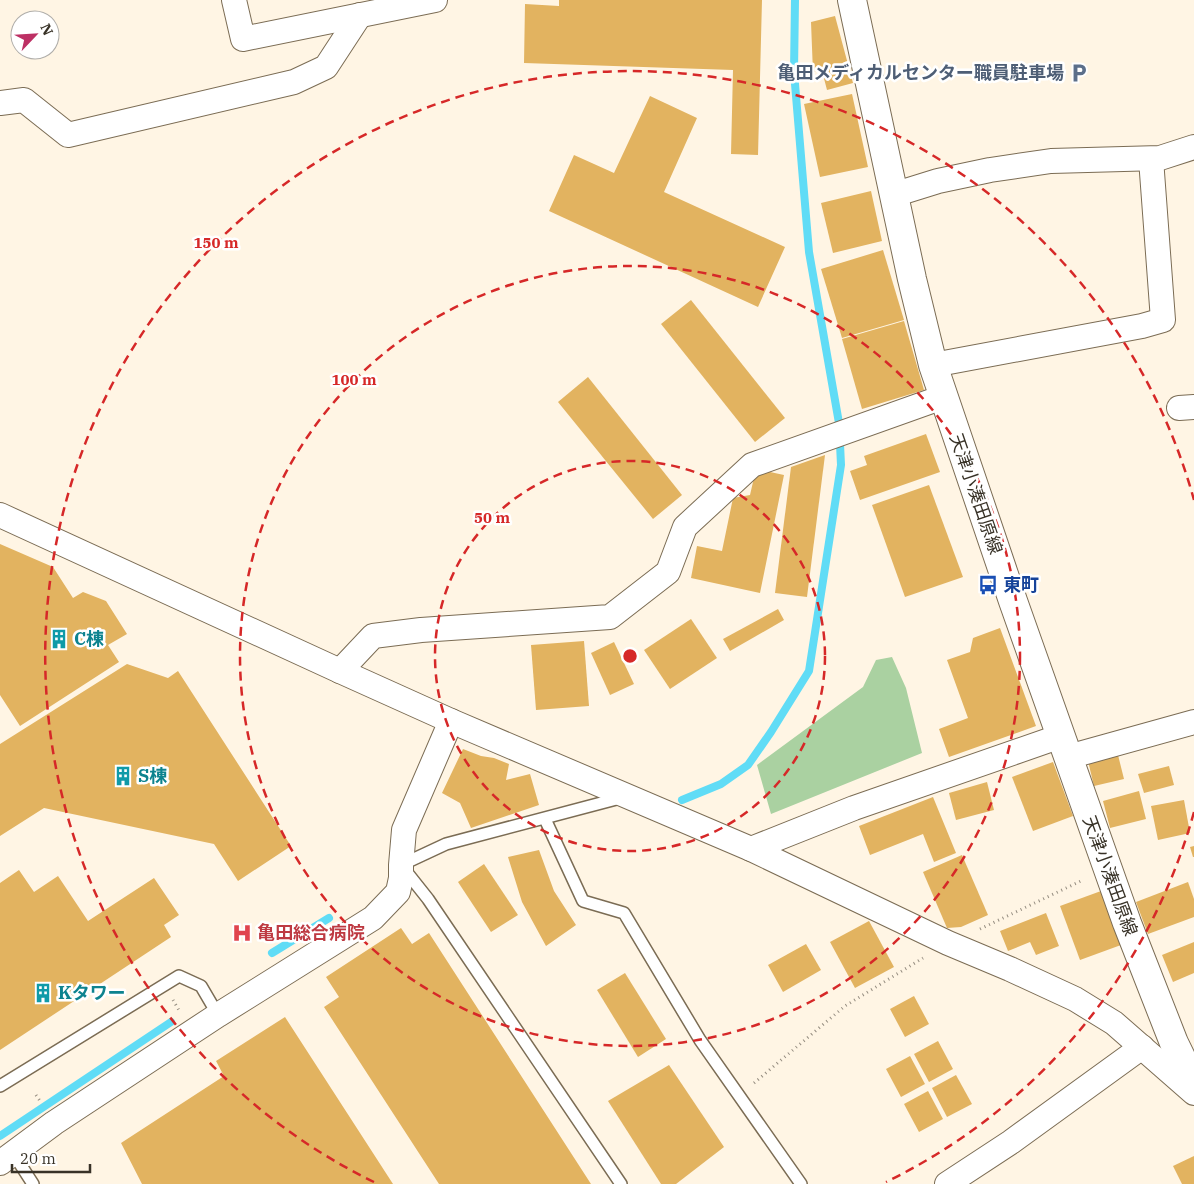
<svg xmlns="http://www.w3.org/2000/svg" width="1194" height="1184" viewBox="0 0 1194 1184" font-family="'IBM Plex Serif','Noto Sans JP',serif">
	<style>
		.green { fill: #aad1a1 }
		.lines { fill: none; stroke-linecap: round; stroke-linejoin: round }
		.stream { stroke: #60dcf6; stroke-width: 8 }
		.building { fill: #e2b360 }
		.lane-casing { stroke: #7b6c54; stroke-width: 14 }
		.street-casing { stroke: #7b6c54; stroke-width: 26 }
		.secondary-casing { stroke: #7b6c54; stroke-width: 30 }
		.path { stroke: #958d80; stroke-width: 3; stroke-dasharray: 1 4; stroke-linecap: butt }
		.lane { stroke: #fff; stroke-width: 11 }
		.street { stroke: #fff; stroke-width: 24 }
		.secondary { stroke: #fff; stroke-width: 28 }
		.ring { fill: none; stroke: #d62828; stroke-width: 2.5; stroke-dasharray: 9 6 }
		.labels { text-anchor: middle; stroke-width: 5; stroke-linejoin: round; paint-order: stroke }
		.service-label { font-size: 18px; font-weight: bold; fill: #4e5e75; stroke: #fff; text-anchor: end }
		.street-label { font-size: 18px; fill: #383227; stroke: #fff }
		.transit-label { font-size: 18px; font-weight: bold; fill: #164399; stroke: #fff; text-anchor: start }
		.culture-label { font-size: 18px; font-weight: bold; fill: #0d838f; stroke: #fff; text-anchor: start }
		.health-label { font-size: 18px; font-weight: bold; fill: #be3a42; stroke: #fff; text-anchor: start }
		.centre { fill: #d62828; stroke: #fff; stroke-width: 2.5 }
		.ring-label { font-size: 15px; text-anchor: middle; font-weight: bold; fill: #d62828; stroke: #fff; stroke-width: 5; stroke-linejoin: round; paint-order: stroke }
	</style>
	<rect width="100%" height="100%" fill="#fff5e4"/>
	<path class="green" d="M 892,657 L 906,688 L 922,753 L 771,814 L 757,765 L 863,687 L 876,660 Z"/>
	<g class="lines">
		<g class="stream">
			<path d="M 682,800 L 721,784 L 748,765 L 771,732 L 809,671 L 841,465 L 839,423 L 809,252 L 794,72 L 795,0"/>
			<path d="M 272,953 L 329,918"/>
			<path d="M 0,1136 L 171,1022"/>
		</g>
	</g>
	<g class="building">
		<path d="M 559,0 L 762,0 L 758,155 L 731,154 L 733,70 L 524,63 L 525,4 L 559,6 Z"/>
		<path d="M 835,16 L 853,83 L 827,90 L 821,67 L 813,73 L 811,22 Z"/>
		<path d="M 852,94 L 868,167 L 820,177 L 804,104 Z"/>
		<path d="M 650,96 L 697,118 L 664,192 L 785,247 L 758,307 L 549,211 L 574,155 L 614,173 Z"/>
		<path d="M 871,191 L 882,241 L 833,253 L 821,203 Z"/>
		<path d="M 883,250 L 904,320 L 842,338 L 821,269 Z"/>
		<path d="M 691,300 L 785,418 L 755,442 L 661,324 Z"/>
		<path d="M 904,321 L 924,390 L 862,409 L 842,339 Z"/>
		<path d="M 588,377 L 682,495 L 653,519 L 558,402 Z"/>
		<path d="M 926,434 L 940,472 L 860,500 L 850,471 L 867,465 L 864,456 Z"/>
		<path d="M 825,455 L 807,597 L 775,593 L 791,467 Z"/>
		<path d="M 756,469 L 784,475 L 760,593 L 691,578 L 697,546 L 722,551 L 733,498 L 750,495 Z"/>
		<path d="M 929,485 L 963,577 L 905,597 L 872,505 Z"/>
		<path d="M 0,544 L 53,567 L 73,598 L 83,592 L 106,601 L 127,634 L 108,645 L 119,662 L 20,726 L 0,695 Z"/>
		<path d="M 778,609 L 784,620 L 730,651 L 723,639 Z"/>
		<path d="M 691,619 L 717,658 L 670,689 L 644,650 Z"/>
		<path d="M 1000,628 L 1036,726 L 949,757 L 939,729 L 968,718 L 947,660 L 970,652 L 973,638 Z"/>
		<path d="M 584,641 L 589,706 L 536,710 L 531,645 Z"/>
		<path d="M 614,642 L 634,684 L 610,695 L 591,653 Z"/>
		<path d="M 127,664 L 168,678 L 178,671 L 291,846 L 238,881 L 214,844 L 44,808 L 0,836 L 0,744 Z"/>
		<path d="M 463,749 L 481,756 L 494,758 L 509,764 L 506,780 L 530,774 L 539,805 L 471,828 L 460,803 L 442,793 Z"/>
		<path d="M 1118,755 L 1124,779 L 1094,786 L 1088,761 Z"/>
		<path d="M 1053,762 L 1073,816 L 1033,831 L 1012,777 Z"/>
		<path d="M 1169,766 L 1174,785 L 1144,793 L 1138,774 Z"/>
		<path d="M 987,782 L 994,810 L 956,820 L 949,793 Z"/>
		<path d="M 1139,791 L 1146,819 L 1110,828 L 1103,801 Z"/>
		<path d="M 933,797 L 956,853 L 934,862 L 923,834 L 870,855 L 859,826 Z"/>
		<path d="M 1184,800 L 1190,833 L 1158,840 L 1151,806 Z"/>
		<path d="M 1194,846 L 1194,857 L 1193,857 L 1190,847 Z"/>
		<path d="M 539,850 L 554,891 L 576,925 L 546,946 L 522,902 L 508,857 Z"/>
		<path d="M 962,855 L 988,915 L 961,927 L 947,928 L 923,872 Z"/>
		<path d="M 484,864 L 518,915 L 491,932 L 458,882 Z"/>
		<path d="M 19,870 L 34,892 L 58,876 L 88,921 L 154,878 L 179,915 L 164,925 L 171,937 L 0,1050 L 0,883 Z"/>
		<path d="M 1188,882 L 1194,899 L 1194,917 L 1148,934 L 1136,902 Z"/>
		<path d="M 1101,891 L 1121,945 L 1080,960 L 1060,906 Z"/>
		<path d="M 1046,913 L 1059,946 L 1036,955 L 1030,942 L 1008,951 L 1000,931 Z"/>
		<path d="M 869,921 L 894,967 L 855,988 L 830,942 Z"/>
		<path d="M 401,928 L 412,944 L 429,933 L 591,1184 L 439,1184 L 324,1007 L 339,997 L 326,977 Z"/>
		<path d="M 1194,942 L 1194,973 L 1173,982 L 1162,955 Z"/>
		<path d="M 806,944 L 821,970 L 783,992 L 768,965 Z"/>
		<path d="M 625,973 L 666,1039 L 638,1057 L 597,990 Z"/>
		<path d="M 914,996 L 929,1024 L 905,1037 L 890,1009 Z"/>
		<path d="M 285,1017 L 393,1184 L 142,1184 L 121,1143 L 224,1076 L 216,1061 Z"/>
		<path d="M 938,1041 L 953,1069 L 929,1082 L 914,1054 Z"/>
		<path d="M 910,1056 L 925,1084 L 901,1097 L 886,1069 Z"/>
		<path d="M 669,1065 L 724,1147 L 676,1184 L 661,1184 L 608,1101 Z"/>
		<path d="M 956,1075 L 972,1104 L 947,1117 L 932,1088 Z"/>
		<path d="M 928,1091 L 943,1119 L 919,1132 L 904,1104 Z"/>
		<path d="M 1194,1156 L 1194,1184 L 1182,1184 L 1173,1166 Z"/>
	</g>
	<g class="lines">
		<defs>
			<g id="lane">
				<path d="M 545,819 L 583,901 L 624,913 L 700,1040 L 801,1184"/>
				<path d="M 0,1086 L 179,976 L 201,986 L 218,1015"/>
				<path d="M 13,1153 L 33,1184"/>
				<path d="M 621,1184 L 428,899 L 401,865 L 446,844 L 624,797"/>
			</g>
			<g id="street">
				<path d="M 234,0 L 243,39 L 435,0"/>
				<path d="M 0,103 L 24,100 L 68,135 L 294,82 L 326,67 L 360,15"/>
				<path d="M 893,195 L 938,181 L 990,170 L 1051,161 L 1160,158 L 1194,147"/>
				<path d="M 933,365 L 1142,326 L 1163,320 L 1151,159"/>
				<path d="M 1179,408 L 1194,407"/>
				<path d="M 0,515 L 340,671 L 451,721 L 751,849 L 948,943 L 1010,969 L 1075,999 L 1114,1023 L 1194,1093"/>
				<path d="M 340,671 L 373,636 L 421,630 L 610,617 L 668,572 L 685,527 L 752,465 L 943,397"/>
				<path d="M 1068,757 L 1194,722"/>
				<path d="M 751,849 L 854,808 L 1061,736"/>
				<path d="M 0,1163 L 54,1123 L 218,1015 L 373,918 L 398,892 L 401,878 L 401,865 L 404,830 L 451,721"/>
				<path d="M 947,1184 L 1011,1142 L 1142,1047"/>
			</g>
			<path id="secondary" d="M 852,0 L 912,279 L 933,365 L 1013,601 L 1127,923 L 1174,1043 L 1194,1084"/>
		</defs>
		<use href="#lane" class="lane-casing"/>
		<use href="#street" class="street-casing"/>
		<use href="#secondary" class="secondary-casing"/>
		<g class="path">
			<path d="M 980,929 L 1083,880"/>
			<path d="M 173,1000 L 180,1012"/>
			<path d="M 754,1083 L 845,1006 L 923,958"/>
			<path d="M 36,1095 L 40,1101"/>
		</g>
		<use href="#lane" class="lane"/>
		<use href="#street" class="street"/>
		<use href="#secondary" class="secondary"/>
	</g>
	<g class="ring">
		<circle cx="630" cy="656" r="195"/>
		<circle cx="630" cy="656" r="390"/>
		<path d="M1194 812A585 585 0 0 1 886 1182M374 1182A585 585 0 1 1 1194 500"/>
	</g>
	<defs>
		<symbol id="parking-bare" viewBox="-9 -9 18 18"><path d="M-3.5-5.5H1a3.5 3.5 0 0 1 0 7H-1V5.5H-3.5ZM-1-3.4V-.6H.8a1.4 1.4 0 0 0 0-2.8Z" fill="#5c6f8a" stroke="#fff" stroke-width="2.5" paint-order="stroke"/></symbol>
		<symbol id="bus-bare" viewBox="-9 -9 18 18"><path d="M-5-6H5V4H4V6H2V4H-2V6H-4V4H-5ZM-3.5-4V0h7V-4ZM-3.5 1.2v1.5H-2V1.2ZM2 1.2v1.5H3.5V1.2Z" fill="#1a4fb4" stroke="#fff" stroke-width="2.5" paint-order="stroke"/></symbol>
		<symbol id="building-bare" viewBox="-9 -9 18 18"><path d="M-4-6H4V6H1V3H-1V6H-4ZM-2.5-4.3h1.7v1.8h-1.7ZM.8-4.3h1.7v1.8H.8ZM-2.5-1h1.7V.8h-1.7ZM.8-1h1.7V.8H.8Z" fill="#0f9aa8" stroke="#fff" stroke-width="2.5" paint-order="stroke"/></symbol>
		<symbol id="hospital-bare" viewBox="-9 -9 18 18"><path d="M-5-5h3v3.5h4V-5h3V5h-3V1.5h-4V5h-3Z" fill="#e0444e" stroke="#fff" stroke-width="2.5" paint-order="stroke"/></symbol>
	</defs>
	<g fill-rule="evenodd">
		<use href="#parking-bare" x="1065" y="59" width="28" height="28"/>
		<use href="#bus-bare" x="974" y="571" width="28" height="28"/>
		<use href="#building-bare" x="45" y="625" width="28" height="28"/>
		<use href="#building-bare" x="109" y="762" width="28" height="28"/>
		<use href="#hospital-bare" x="228" y="919" width="28" height="28"/>
		<use href="#building-bare" x="29" y="979" width="28" height="28"/>
	</g>
	<g class="labels">
		<g class="service-label">
			<text x="1064" y="79">亀田メディカルセンター職員駐車場</text>
		</g>
		<g class="street-label">
			<text transform="translate(976 494) rotate(71)" y="6">天津小湊田原線</text>
			<text transform="translate(1110 876) rotate(70)" y="6">天津小湊田原線</text>
		</g>
		<g class="transit-label">
			<text x="1003" y="591">東町</text>
		</g>
		<g class="culture-label">
			<text x="74" y="645">C棟</text>
			<text x="138" y="782">S棟</text>
			<text x="58" y="999">Kタワー</text>
		</g>
		<g class="health-label">
			<text x="257" y="939">亀田総合病院</text>
		</g>
	</g>
	<circle cx="630" cy="656" r="8" class="centre"/>
	<g class="ring-label">
		<text x="216" y="248">150 m</text>
		<text x="354" y="385">100 m</text>
		<text x="492" y="523">50 m</text>
	</g>
	<g transform="translate(35 35) rotate(65)"><circle r="24" fill="#ffffff" stroke="#afada9"/>
	<path d="M0-4L9 19L0 12L-9 19Z" fill="#bd3064"/>
	<text y="-8" font-size="14" font-weight="bold" text-anchor="middle" fill="#383227">N</text>
	</g>
	<path d="M12 1164v8h78v-8" fill="none" stroke="#383227" stroke-width="2.5"/>
	<text x="20" y="1164" font-size="15" fill="#383227" stroke="#ffffff" stroke-width="4" paint-order="stroke">20 m</text>
</svg>
